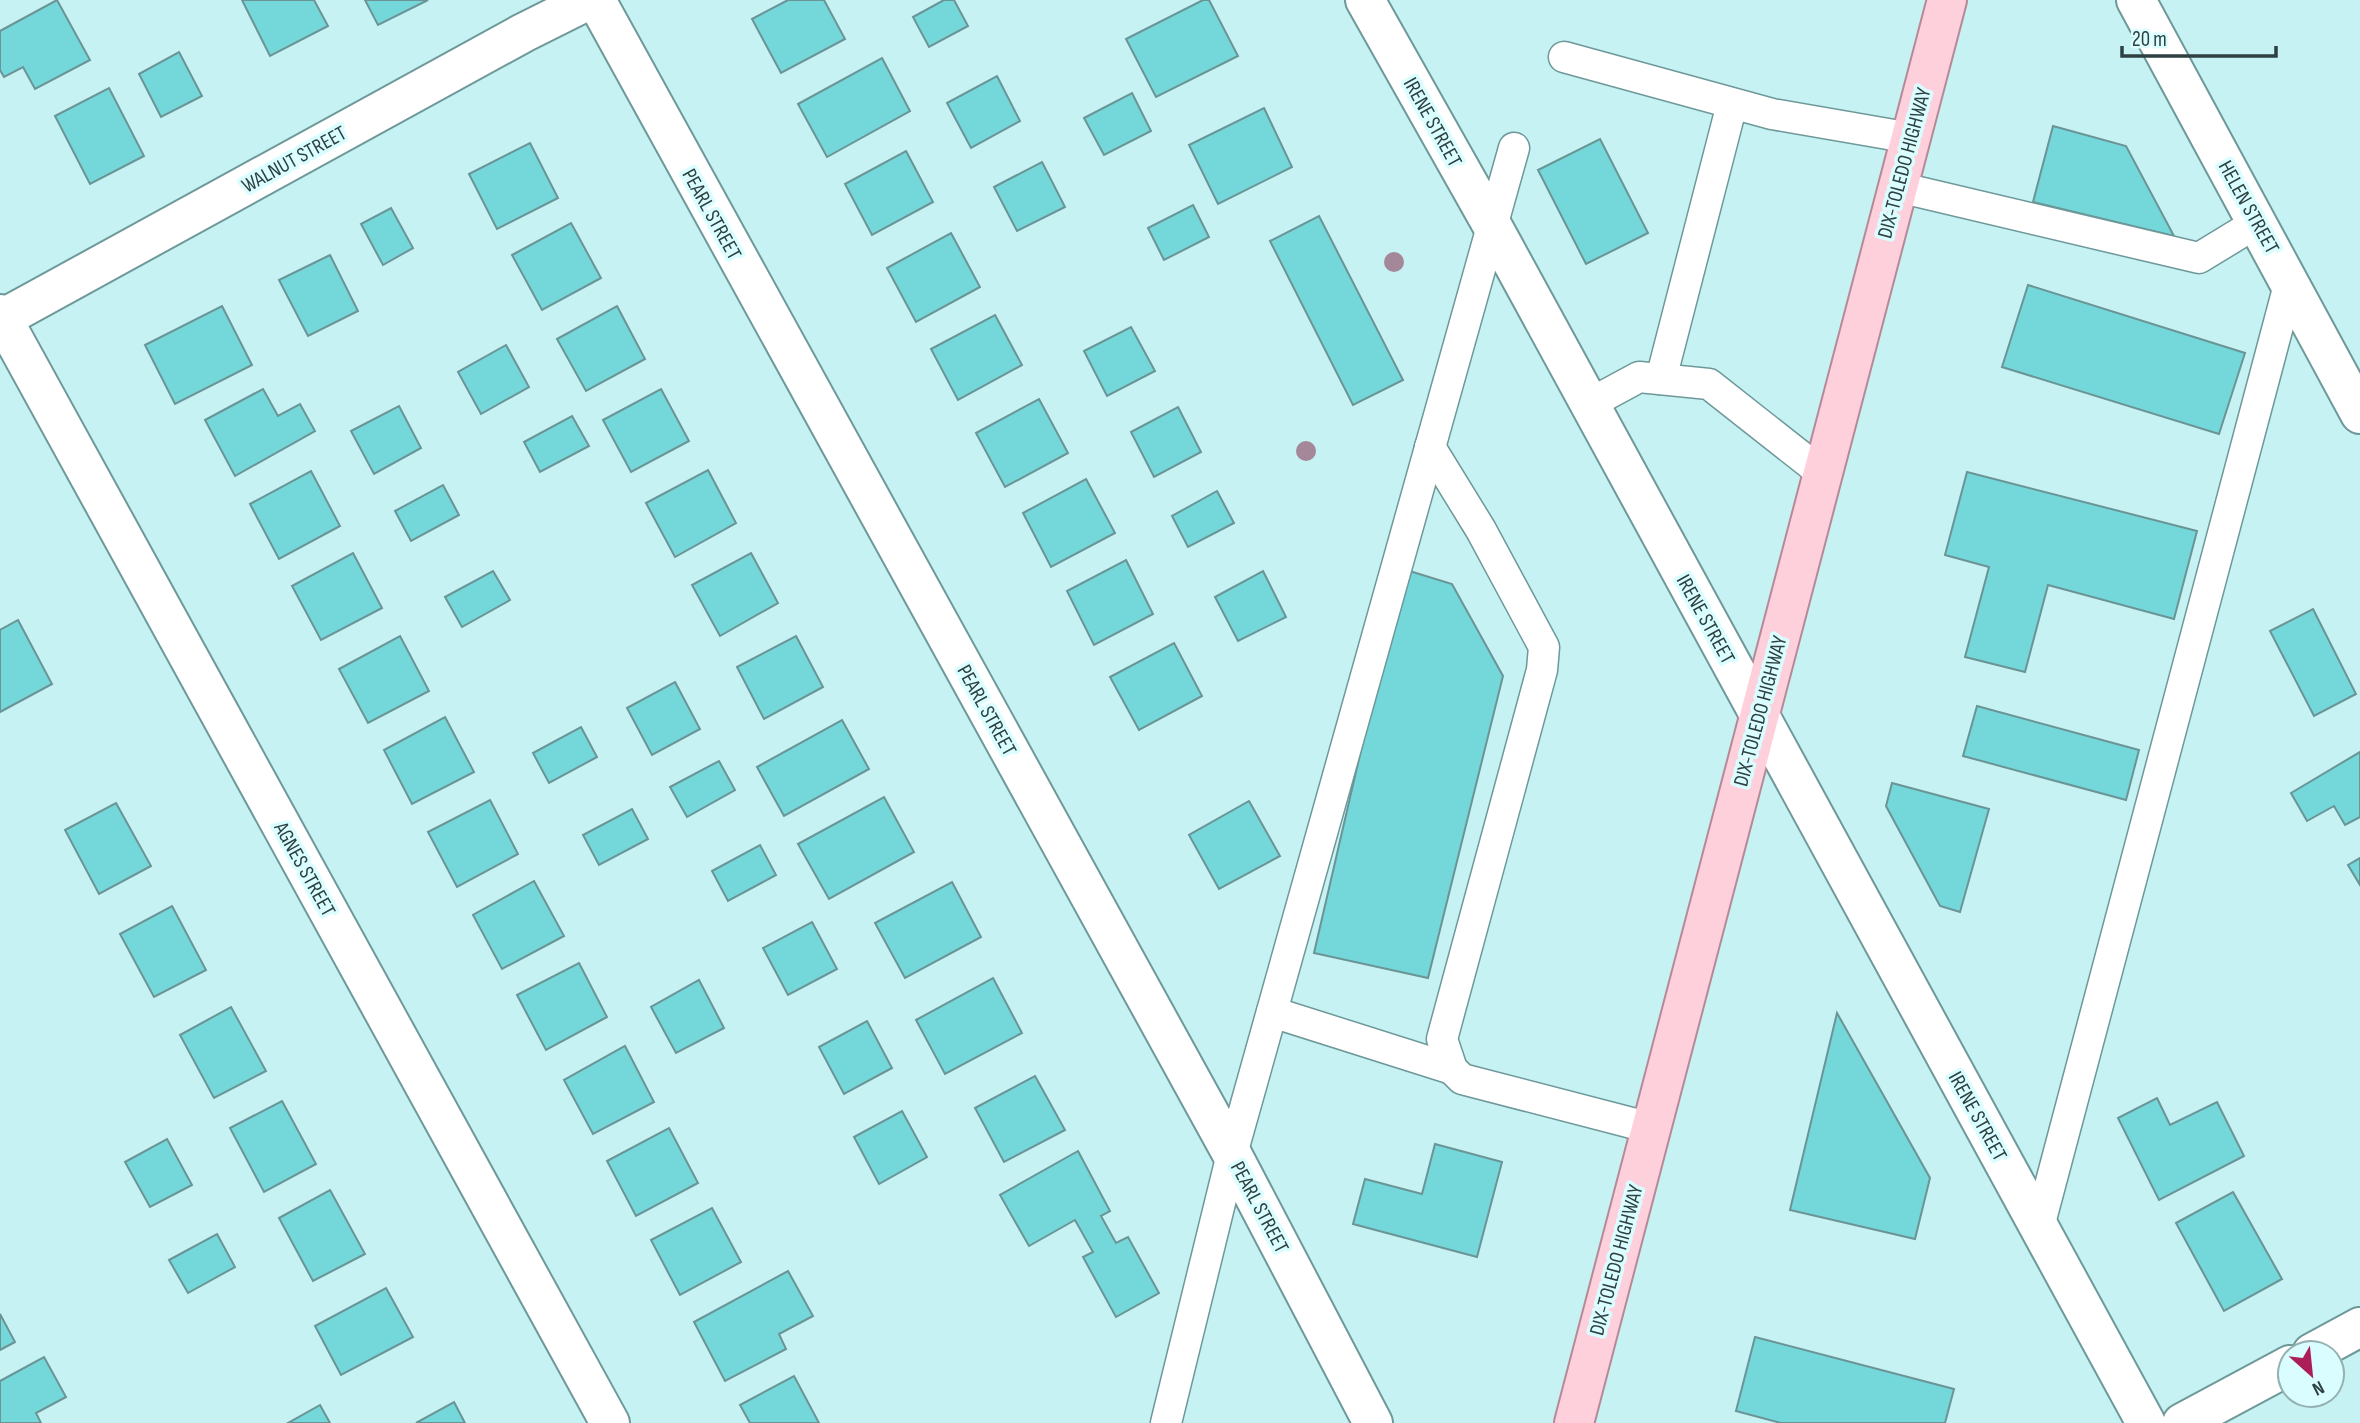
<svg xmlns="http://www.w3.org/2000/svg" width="2360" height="1423" viewBox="0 0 2360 1423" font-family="'Sofia Sans Condensed',sans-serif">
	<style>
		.building { fill: #74d7da; stroke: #6a9495; stroke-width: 2 }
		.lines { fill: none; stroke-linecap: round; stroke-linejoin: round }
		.lane-casing { stroke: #6e9899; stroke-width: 33 }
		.street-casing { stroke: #6e9899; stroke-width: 42 }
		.primary-casing { stroke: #b58996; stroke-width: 42 }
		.lane { stroke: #fff; stroke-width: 30 }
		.street { stroke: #fff; stroke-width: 38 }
		.primary { stroke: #fed0dc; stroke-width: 38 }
		.tree { fill: #a48798 }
		.labels { text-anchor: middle; stroke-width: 7; stroke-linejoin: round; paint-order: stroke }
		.street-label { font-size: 21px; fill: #2e4041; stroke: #dafeff }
	</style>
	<rect width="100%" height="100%" fill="#c6f2f3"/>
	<g class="building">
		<path d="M 57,0 L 90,60 L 35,89 L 23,67 L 4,77 L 0,70 L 0,31 Z"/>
		<path d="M 242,0 L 314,0 L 328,26 L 270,56 Z"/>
		<path d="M 365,0 L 428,0 L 378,25 Z"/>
		<path d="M 788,0 L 824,0 L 845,39 L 781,73 L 752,19 Z"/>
		<path d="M 944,0 L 954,0 L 968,26 L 929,47 L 913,17 Z"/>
		<path d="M 1203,0 L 1209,0 L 1238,56 L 1156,97 L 1126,39 Z"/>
		<path d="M 179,52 L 202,96 L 161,117 L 139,74 Z"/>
		<path d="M 882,58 L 910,111 L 827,157 L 798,104 Z"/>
		<path d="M 997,76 L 1020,121 L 971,148 L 947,103 Z"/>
		<path d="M 109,88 L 144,156 L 90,184 L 55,116 Z"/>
		<path d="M 1132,93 L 1151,131 L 1104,155 L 1084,118 Z"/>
		<path d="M 1264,108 L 1292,167 L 1218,204 L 1189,145 Z"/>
		<path d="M 2053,126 L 2126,146 L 2174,236 L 2033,202 Z"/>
		<path d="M 1600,139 L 1648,233 L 1586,264 L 1538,170 Z"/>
		<path d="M 530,143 L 558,198 L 497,229 L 469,174 Z"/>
		<path d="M 906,151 L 933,202 L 872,235 L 845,184 Z"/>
		<path d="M 1042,162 L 1065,207 L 1017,231 L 994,187 Z"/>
		<path d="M 1193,205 L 1209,237 L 1164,260 L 1148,228 Z"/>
		<path d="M 391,208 L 413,248 L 383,265 L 361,224 Z"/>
		<path d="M 1319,216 L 1403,380 L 1353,405 L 1270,241 Z"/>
		<path d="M 571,223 L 601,278 L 542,310 L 512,255 Z"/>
		<path d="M 951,233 L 980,287 L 916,322 L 887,268 Z"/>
		<path d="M 330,255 L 358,311 L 308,336 L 279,280 Z"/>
		<path d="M 2028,285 L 2245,353 L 2219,434 L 2002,367 Z"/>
		<path d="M 222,306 L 252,365 L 175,404 L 145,345 Z"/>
		<path d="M 617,306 L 645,359 L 586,391 L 557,339 Z"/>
		<path d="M 995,315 L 1022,365 L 958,400 L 931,349 Z"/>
		<path d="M 1131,327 L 1155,371 L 1107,396 L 1084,351 Z"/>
		<path d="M 506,345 L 529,387 L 481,414 L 458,372 Z"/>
		<path d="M 263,389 L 278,416 L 300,404 L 315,431 L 235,476 L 205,420 Z"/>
		<path d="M 661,389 L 689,441 L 631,472 L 603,420 Z"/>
		<path d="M 1039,399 L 1068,453 L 1005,487 L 976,433 Z"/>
		<path d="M 399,406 L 421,448 L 374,474 L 351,431 Z"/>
		<path d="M 1178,407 L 1201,452 L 1154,477 L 1131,432 Z"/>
		<path d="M 572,416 L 589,446 L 540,472 L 524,442 Z"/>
		<path d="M 708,470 L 736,523 L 675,557 L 646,503 Z"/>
		<path d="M 311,471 L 340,526 L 279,559 L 250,504 Z"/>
		<path d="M 1967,472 L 2197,531 L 2174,619 L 2048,585 L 2025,672 L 1965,657 L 1989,567 L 1945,555 Z"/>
		<path d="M 1086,479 L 1115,533 L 1051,567 L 1023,513 Z"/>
		<path d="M 443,485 L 459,515 L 411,541 L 395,511 Z"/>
		<path d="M 1217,491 L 1234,523 L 1188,547 L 1172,516 Z"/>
		<path d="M 353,553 L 382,608 L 321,640 L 292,586 Z"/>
		<path d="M 751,553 L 778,603 L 720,636 L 692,585 Z"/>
		<path d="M 1126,560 L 1153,614 L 1094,645 L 1067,591 Z"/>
		<path d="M 1403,569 L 1452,584 L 1503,676 L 1428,978 L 1314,953 Z"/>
		<path d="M 493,571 L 510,600 L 462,627 L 445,597 Z"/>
		<path d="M 1263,571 L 1286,617 L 1238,641 L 1215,597 Z"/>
		<path d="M 2313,609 L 2356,694 L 2314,716 L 2270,631 Z"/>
		<path d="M 18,620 L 52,684 L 0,712 L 0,630 Z"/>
		<path d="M 400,636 L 429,691 L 368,723 L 339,669 Z"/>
		<path d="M 796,636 L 823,687 L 764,719 L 737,667 Z"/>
		<path d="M 1174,643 L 1202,696 L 1139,730 L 1110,677 Z"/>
		<path d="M 675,682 L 700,729 L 652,755 L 627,708 Z"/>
		<path d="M 1977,706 L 2139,750 L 2126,800 L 1963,756 Z"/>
		<path d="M 445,717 L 474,772 L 412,804 L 384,750 Z"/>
		<path d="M 842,720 L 869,769 L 784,816 L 757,767 Z"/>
		<path d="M 581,727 L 597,757 L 549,783 L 533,753 Z"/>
		<path d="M 2360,752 L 2360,817 L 2345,825 L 2334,806 L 2307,821 L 2291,793 Z"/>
		<path d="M 719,761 L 735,790 L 687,817 L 670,787 Z"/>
		<path d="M 1892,783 L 1989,809 L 1960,912 L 1940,906 L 1886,806 Z"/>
		<path d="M 884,797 L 914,852 L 829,899 L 798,844 Z"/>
		<path d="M 490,800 L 518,854 L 457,887 L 428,832 Z"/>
		<path d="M 1249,801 L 1280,856 L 1219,889 L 1189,835 Z"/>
		<path d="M 116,803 L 151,866 L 99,894 L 65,830 Z"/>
		<path d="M 632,809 L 648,839 L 599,865 L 583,835 Z"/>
		<path d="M 760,845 L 776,875 L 728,901 L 712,871 Z"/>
		<path d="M 2360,858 L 2360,885 L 2348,865 Z"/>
		<path d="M 534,881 L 564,936 L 502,969 L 473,915 Z"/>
		<path d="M 952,882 L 981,937 L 905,978 L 875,923 Z"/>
		<path d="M 172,906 L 206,970 L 154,997 L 120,934 Z"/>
		<path d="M 812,922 L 837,969 L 788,995 L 763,948 Z"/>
		<path d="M 579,963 L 607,1017 L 546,1050 L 517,995 Z"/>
		<path d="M 993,978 L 1022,1033 L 945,1074 L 916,1020 Z"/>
		<path d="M 699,980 L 724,1028 L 676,1053 L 651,1007 Z"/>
		<path d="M 231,1007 L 266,1071 L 214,1098 L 180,1035 Z"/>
		<path d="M 1837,1013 L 1930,1178 L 1915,1239 L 1790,1210 Z"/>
		<path d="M 867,1021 L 892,1068 L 844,1094 L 819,1047 Z"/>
		<path d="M 625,1046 L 654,1102 L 593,1134 L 564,1080 Z"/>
		<path d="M 1035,1076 L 1065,1130 L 1004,1162 L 975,1108 Z"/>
		<path d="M 2157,1098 L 2170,1125 L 2217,1102 L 2244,1156 L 2159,1200 L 2118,1118 Z"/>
		<path d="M 282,1101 L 316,1164 L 264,1192 L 230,1128 Z"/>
		<path d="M 902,1111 L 927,1157 L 879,1184 L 854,1137 Z"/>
		<path d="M 669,1128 L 698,1183 L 636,1216 L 607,1161 Z"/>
		<path d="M 167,1139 L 192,1185 L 150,1207 L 125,1162 Z"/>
		<path d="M 1435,1144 L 1502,1162 L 1477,1257 L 1353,1224 L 1365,1179 L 1422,1194 Z"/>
		<path d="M 1078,1151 L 1110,1211 L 1101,1216 L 1116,1243 L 1128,1237 L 1159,1293 L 1116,1317 L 1083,1257 L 1093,1252 L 1075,1220 L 1029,1246 L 1000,1195 Z"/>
		<path d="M 330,1190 L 365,1254 L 313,1281 L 279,1218 Z"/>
		<path d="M 2233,1192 L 2282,1279 L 2224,1311 L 2176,1223 Z"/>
		<path d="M 712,1208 L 741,1262 L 680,1295 L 651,1240 Z"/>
		<path d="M 217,1234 L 235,1267 L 188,1293 L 169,1260 Z"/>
		<path d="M 788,1271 L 813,1316 L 779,1334 L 786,1349 L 725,1381 L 694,1322 Z"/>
		<path d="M 386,1288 L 413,1337 L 341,1375 L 315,1326 Z"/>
		<path d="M 0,1314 L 15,1342 L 0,1350 Z"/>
		<path d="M 1755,1337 L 1954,1389 L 1945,1423 L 1781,1423 L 1736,1411 Z"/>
		<path d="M 44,1357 L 66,1397 L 36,1413 L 41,1423 L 0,1423 L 0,1381 Z"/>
		<path d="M 794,1376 L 819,1423 L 750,1423 L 740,1405 Z"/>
		<path d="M 454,1402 L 465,1423 L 416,1423 Z"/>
		<path d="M 320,1405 L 330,1423 L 288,1423 Z"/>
	</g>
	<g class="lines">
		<defs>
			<g id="lane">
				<path d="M 1564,57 L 1772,114 L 1911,138"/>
				<path d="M 1898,187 L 2199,258 L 2258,222"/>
				<path d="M 1661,379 L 1732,104"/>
				<path d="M 1589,404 L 1639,377 L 1709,384 L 1822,473"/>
				<path d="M 1430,447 L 1481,530 L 1544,647 L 1542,670 L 1442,1039 L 1452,1069 L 1462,1079 L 1651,1128"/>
				<path d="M 1272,1012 L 1452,1069"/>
				<path d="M 2039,1227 L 2290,281"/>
				<path d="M 1166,1423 L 1232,1154 L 1514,148"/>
			</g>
			<g id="street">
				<path d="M 596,0 L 1232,1154 L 1373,1423"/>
				<path d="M 1365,0 L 1493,227 L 2146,1423"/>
				<path d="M 2136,0 L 2360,414"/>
				<path d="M 0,314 L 610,1423"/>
				<path d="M 0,320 L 523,33 L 589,0"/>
				<path d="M 2312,1353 L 2360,1327"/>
				<path d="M 2182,1423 L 2290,1365"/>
			</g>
			<path id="primary" d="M 1574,1423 L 1947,0"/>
		</defs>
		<use href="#lane" class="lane-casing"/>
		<use href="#street" class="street-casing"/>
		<use href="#primary" class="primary-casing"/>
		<use href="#lane" class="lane"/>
		<use href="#street" class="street"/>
		<use href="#primary" class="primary"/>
	</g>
	<g class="tree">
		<circle cx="1394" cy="262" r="10"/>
		<circle cx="1306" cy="451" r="10"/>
	</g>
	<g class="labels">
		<g class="street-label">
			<text transform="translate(1433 122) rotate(61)" y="7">IRENE STREET</text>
			<text transform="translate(294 159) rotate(-29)" y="7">WALNUT STREET</text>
			<text transform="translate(1904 163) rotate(-75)" y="7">DIX-TOLEDO HIGHWAY</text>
			<text transform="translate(2249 207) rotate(61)" y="7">HELEN STREET</text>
			<text transform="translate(712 214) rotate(61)" y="7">PEARL STREET</text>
			<text transform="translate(1706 619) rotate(61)" y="7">IRENE STREET</text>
			<text transform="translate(987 710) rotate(61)" y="7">PEARL STREET</text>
			<text transform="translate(1760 711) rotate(-75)" y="7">DIX-TOLEDO HIGHWAY</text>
			<text transform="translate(305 869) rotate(61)" y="7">AGNES STREET</text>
			<text transform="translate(1978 1116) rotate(61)" y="7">IRENE STREET</text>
			<text transform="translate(1260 1207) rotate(62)" y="7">PEARL STREET</text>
			<text transform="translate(1616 1260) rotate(-75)" y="7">DIX-TOLEDO HIGHWAY</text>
		</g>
	</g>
	<g transform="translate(2311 1374) rotate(153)"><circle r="33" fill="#dafeff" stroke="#95b2b3" stroke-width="2"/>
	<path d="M0-5L12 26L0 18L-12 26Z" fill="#ac1e58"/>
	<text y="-10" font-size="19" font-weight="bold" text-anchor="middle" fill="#2e4041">N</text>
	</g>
	<path d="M2122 46v10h154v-10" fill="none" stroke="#2e4041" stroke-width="3.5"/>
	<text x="2132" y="46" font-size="21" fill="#2e4041" stroke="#dafeff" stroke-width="5" paint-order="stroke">20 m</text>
</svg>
